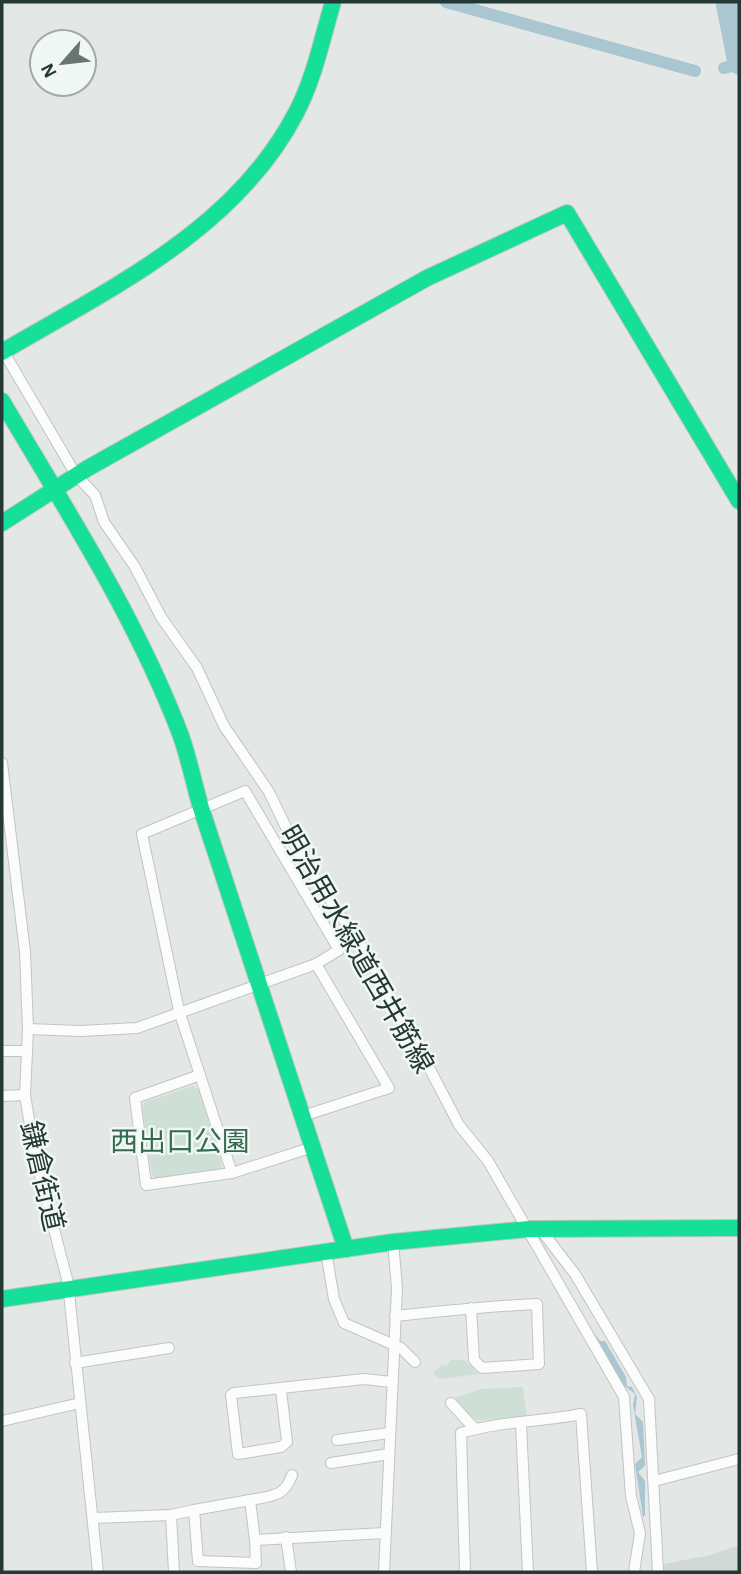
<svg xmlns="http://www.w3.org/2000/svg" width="741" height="1574" viewBox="0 0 741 1574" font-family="'Alegreya Sans','Noto Sans JP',sans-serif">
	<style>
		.built { fill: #d1d9d6 }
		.green { fill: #cedfd6 }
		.water { fill: #a9c6d1 }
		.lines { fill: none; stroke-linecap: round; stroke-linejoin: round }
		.canal { stroke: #a9c6d1; stroke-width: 12 }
		.river { stroke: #a9c6d1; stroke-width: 23 }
		.street-casing { stroke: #c0c5c3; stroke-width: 12 }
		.fast-casing { stroke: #c0c5c4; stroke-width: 18 }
		.street { stroke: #fbfcfb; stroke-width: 10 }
		.fast { stroke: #16e098; stroke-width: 16 }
		.labels { text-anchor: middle; stroke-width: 5; stroke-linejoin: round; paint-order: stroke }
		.street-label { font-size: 28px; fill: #243835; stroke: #f1f7f5 }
		.park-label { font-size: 28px; fill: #336a50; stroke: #f1f7f5 }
	</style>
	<rect width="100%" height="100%" fill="#e3e8e6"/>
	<path class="built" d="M 739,1545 L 739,1572 L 663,1572 L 663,1564 L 711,1555 Z"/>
	<g class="green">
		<path d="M 193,1086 L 199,1090 L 222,1166 L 220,1170 L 156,1178 L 152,1175 L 142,1107 L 145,1102 Z"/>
		<path d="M 451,1360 L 464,1360 L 479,1374 L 439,1379 L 433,1373 L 441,1365 L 446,1366 Z"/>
		<path d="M 523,1387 L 527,1417 L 478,1420 L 471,1418 L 455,1398 L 481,1389 Z"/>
	</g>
	<path class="water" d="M 595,1334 L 600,1341 L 605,1341 L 626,1377 L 627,1386 L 632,1387 L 637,1397 L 635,1414 L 643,1422 L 645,1466 L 638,1472 L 645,1481 L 645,1515 L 643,1517 L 635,1464 L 642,1457 L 633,1405 L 635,1395 C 631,1389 627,1389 623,1384 C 619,1379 595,1337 595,1334 Z"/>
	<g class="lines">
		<g class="canal">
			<path d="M 446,2 L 695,71"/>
			<path d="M 724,68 L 739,64"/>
		</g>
		<path class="river" d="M 727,2 L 739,63"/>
		<defs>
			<g id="street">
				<path d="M 2,349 L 76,475 L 95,495 L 104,522 L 135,567 L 161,617 L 197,668 L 224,726 L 269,792 L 298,852 L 370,959 L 393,1009 L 422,1054 L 459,1125 L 488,1161 L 624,1397 L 631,1496 L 640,1533 L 634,1572"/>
				<path d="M 2,763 L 25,952 L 28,1029 L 25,1095 L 35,1156 L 68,1283 L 98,1572"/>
				<path d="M 28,1029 L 80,1031 L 137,1028 L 316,964"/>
				<path d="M 2,1051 L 27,1051"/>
				<path d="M 200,1075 L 135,1098 L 146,1185 L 232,1173"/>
				<path d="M 2,1096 L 25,1095"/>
				<path d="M 303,1116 L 389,1088 L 316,964 L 339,950 L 245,791 L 142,834 L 179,1011 L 232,1173 L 313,1147"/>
				<path d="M 541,1230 L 575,1274 L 649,1399 L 658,1572"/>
				<path d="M 326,1252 L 334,1299 L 344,1323 L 401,1348 L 415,1362"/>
				<path d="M 395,1316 C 442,1311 489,1306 537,1304 L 539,1364 L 482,1368 L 474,1360 L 471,1308"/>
				<path d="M 75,1363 L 169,1348"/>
				<path d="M 281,1390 L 287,1442 L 281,1447 L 238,1454 L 231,1395 L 234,1393 L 364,1379 L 392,1382"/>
				<path d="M 451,1403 L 475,1429"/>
				<path d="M 2,1421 L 80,1403"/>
				<path d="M 521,1424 L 528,1572"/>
				<path d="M 337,1440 L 389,1433"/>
				<path d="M 331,1463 L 389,1454"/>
				<path d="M 654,1481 L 739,1459"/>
				<path d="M 250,1500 C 271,1496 285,1497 292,1475"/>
				<path d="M 171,1515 L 174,1572"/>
				<path d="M 94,1518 L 171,1515 L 194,1510"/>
				<path d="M 286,1537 L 291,1572"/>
				<path d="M 255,1540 L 250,1500 L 194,1510 L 198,1561 L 256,1563 L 255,1540 L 385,1533"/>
				<path d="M 384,1572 L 397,1288 L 393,1242"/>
				<path d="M 465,1572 L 461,1433 C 500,1421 541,1422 581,1414 L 592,1572"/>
			</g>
			<g id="fast">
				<path d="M 2,352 C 111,288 235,230 296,113 C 314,79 322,39 333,2"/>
				<path d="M 2,401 C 66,510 136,617 181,736 C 189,759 194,784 201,808 L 346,1249"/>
				<path d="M 2,523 L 88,468 L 427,278 L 567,213 L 739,501"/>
				<path d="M 2,1299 L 393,1242 L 529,1229 L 739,1228"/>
			</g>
		</defs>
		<use href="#street" class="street-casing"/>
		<use href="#fast" class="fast-casing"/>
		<use href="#street" class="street"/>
		<use href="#fast" class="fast"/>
	</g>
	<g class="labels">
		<g class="street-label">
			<text transform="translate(357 949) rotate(60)" y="10">明治用水緑道西井筋線</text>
			<text transform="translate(43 1176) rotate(77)" y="10">鎌倉街道</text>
		</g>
		<g class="park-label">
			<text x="180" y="1151">西出口公園</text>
		</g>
	</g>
	<rect width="741" height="1574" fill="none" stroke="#243835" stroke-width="7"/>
	<g transform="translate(63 63) rotate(242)"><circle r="33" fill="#f1f7f5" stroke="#9faba8" stroke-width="2"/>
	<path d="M0-5L12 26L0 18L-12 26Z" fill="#677673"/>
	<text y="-10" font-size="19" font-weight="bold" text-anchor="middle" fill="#243835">N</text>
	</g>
</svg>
